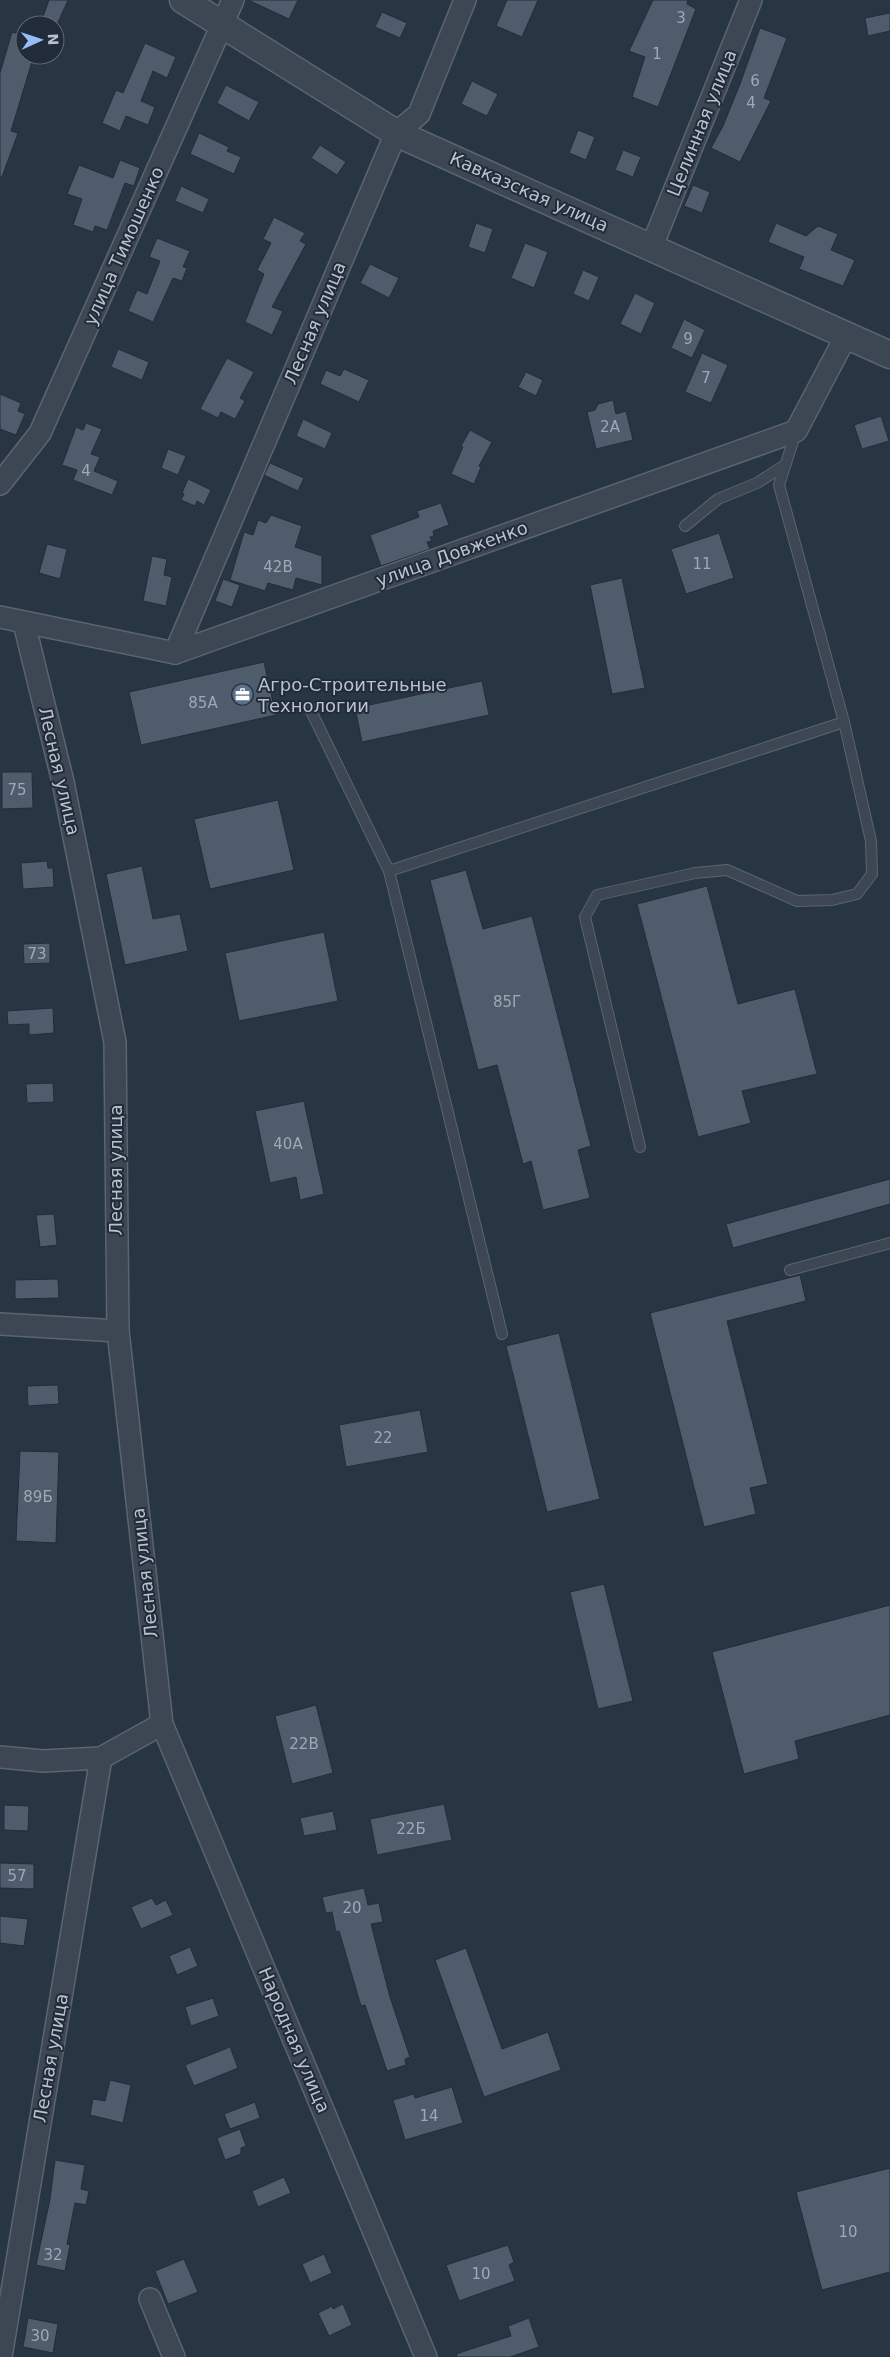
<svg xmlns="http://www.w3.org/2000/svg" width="890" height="2357" viewBox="0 0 890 2357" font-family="'DejaVu Sans',sans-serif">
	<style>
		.building { fill: #4e5c6c; stroke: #232d3a }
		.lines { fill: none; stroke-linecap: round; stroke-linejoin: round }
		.service-casing { stroke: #5b6470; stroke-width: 12 }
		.minor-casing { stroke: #5b6470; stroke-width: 24 }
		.tertiary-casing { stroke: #5b6470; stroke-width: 29 }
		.service { stroke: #3d4653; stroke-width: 10 }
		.minor { stroke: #3d4653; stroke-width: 21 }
		.tertiary { stroke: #3d4653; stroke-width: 26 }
		.labels { text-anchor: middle; stroke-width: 4; stroke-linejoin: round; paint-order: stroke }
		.number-label { font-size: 15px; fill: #9fa8b5 }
		.street-label { font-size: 18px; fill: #bac2cd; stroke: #212b39 }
		.poi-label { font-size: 18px; fill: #bac2cd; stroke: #212b39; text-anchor: start }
	</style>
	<rect width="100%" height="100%" fill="#283543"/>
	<g class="building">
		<path d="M 49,0 L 68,0 L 57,25 L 40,25 Z"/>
		<path d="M 248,0 L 298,0 L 289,19 Z"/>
		<path d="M 507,0 L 538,0 L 522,37 L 496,26 Z"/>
		<path d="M 653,0 L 688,0 L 687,4 L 696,9 L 658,107 L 632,97 L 645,57 L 629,51 Z"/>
		<path d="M 382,12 L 407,23 L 400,38 L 375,27 Z"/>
		<path d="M 890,13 L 890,31 L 868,36 L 865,18 Z"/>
		<path d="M 760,28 L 787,38 L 764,98 L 771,101 L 740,162 L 711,148 L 723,126 L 740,84 Z"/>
		<path d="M 12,32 L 25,36 L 25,55 L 34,55 L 11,131 L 18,133 L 2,177 L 0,177 L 0,73 Z"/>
		<path d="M 145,43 L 176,57 L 167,78 L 153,71 L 141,101 L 155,107 L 148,125 L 126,116 L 120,131 L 102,123 L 116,90 L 123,93 Z"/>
		<path d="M 472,81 L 498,94 L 487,116 L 461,104 Z"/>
		<path d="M 226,85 L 259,102 L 249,121 L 217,103 Z"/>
		<path d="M 578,130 L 595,137 L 586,160 L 569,153 Z"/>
		<path d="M 199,133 L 229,147 L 227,151 L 241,157 L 234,174 L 190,154 Z"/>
		<path d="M 320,145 L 346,162 L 337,175 L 311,158 Z"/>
		<path d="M 623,150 L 641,157 L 633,177 L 615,170 Z"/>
		<path d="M 120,160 L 140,168 L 134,186 L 125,183 L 107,230 L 95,226 L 93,232 L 73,225 L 82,199 L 67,194 L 79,165 L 113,178 Z"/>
		<path d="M 693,185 L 710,192 L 702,213 L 684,206 Z"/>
		<path d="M 181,186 L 209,199 L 203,213 L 175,201 Z"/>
		<path d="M 274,217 L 305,233 L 300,241 L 306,244 L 272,307 L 283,311 L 272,335 L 245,322 L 264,274 L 257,270 L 271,243 L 263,239 Z"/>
		<path d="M 476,223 L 493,229 L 485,253 L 468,247 Z"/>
		<path d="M 776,223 L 806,236 L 818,226 L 838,234 L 831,250 L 855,260 L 843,286 L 799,269 L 804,257 L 768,242 Z"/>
		<path d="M 157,238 L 190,251 L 183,267 L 187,268 L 182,281 L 173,278 L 153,322 L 128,311 L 137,290 L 147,294 L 160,261 L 149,257 Z"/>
		<path d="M 525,243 L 548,252 L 534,288 L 511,278 Z"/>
		<path d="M 370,264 L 399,278 L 389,298 L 360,283 Z"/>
		<path d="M 583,270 L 599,277 L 589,301 L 573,294 Z"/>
		<path d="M 635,293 L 655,303 L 641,334 L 620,324 Z"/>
		<path d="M 684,319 L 705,330 L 692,358 L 671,348 Z"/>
		<path d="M 118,349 L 149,362 L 142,380 L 111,367 Z"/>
		<path d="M 702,353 L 728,365 L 711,403 L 685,392 Z"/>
		<path d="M 227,358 L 254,372 L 240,398 L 245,401 L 235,419 L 221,412 L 218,418 L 200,409 Z"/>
		<path d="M 344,369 L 369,380 L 359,402 L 320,384 L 326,370 L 340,376 Z"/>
		<path d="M 526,372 L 543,380 L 536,396 L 518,387 Z"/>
		<path d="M 0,394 L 21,403 L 18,411 L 25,414 L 16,435 L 0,429 Z"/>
		<path d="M 613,400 L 616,414 L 626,411 L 633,440 L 596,449 L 587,412 L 595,410 L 598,404 Z"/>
		<path d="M 881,416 L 889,441 L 862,449 L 854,425 Z"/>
		<path d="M 303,419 L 332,433 L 325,449 L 296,436 Z"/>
		<path d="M 86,423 L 102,429 L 91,454 L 100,457 L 94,471 L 118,481 L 112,495 L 73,480 L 77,470 L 62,465 L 76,427 L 83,430 Z"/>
		<path d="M 470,430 L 492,442 L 479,466 L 481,467 L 474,484 L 451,474 L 463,447 L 461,446 Z"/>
		<path d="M 168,449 L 186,456 L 178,475 L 161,468 Z"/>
		<path d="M 270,463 L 304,478 L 298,491 L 264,475 Z"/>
		<path d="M 188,479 L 211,490 L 204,505 L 197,501 L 195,506 L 181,500 L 184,494 L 182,493 Z"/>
		<path d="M 441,503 L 449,525 L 433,531 L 434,536 L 430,537 L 432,541 L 427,542 L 430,549 L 381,566 L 370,535 L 419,517 L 417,511 Z"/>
		<path d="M 271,515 L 302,526 L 295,547 L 322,556 L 322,585 L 296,578 L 293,590 L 268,583 L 265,591 L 230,580 L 244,532 L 253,535 L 258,520 L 266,523 Z"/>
		<path d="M 719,533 L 734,578 L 686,594 L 671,549 Z"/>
		<path d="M 47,544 L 67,549 L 60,579 L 39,573 Z"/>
		<path d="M 152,556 L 167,559 L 164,575 L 172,577 L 166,606 L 143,601 Z"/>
		<path d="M 622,578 L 645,688 L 612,694 L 590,585 Z"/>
		<path d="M 223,579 L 240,585 L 232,607 L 215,601 Z"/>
		<path d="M 264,662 L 276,715 L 141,745 L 129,692 Z"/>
		<path d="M 482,681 L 489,715 L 362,742 L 355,708 Z"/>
		<path d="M 2,772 L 32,772 L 33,808 L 2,809 Z"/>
		<path d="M 278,800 L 294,870 L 210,889 L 194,819 Z"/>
		<path d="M 47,861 L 48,868 L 53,868 L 54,887 L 23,889 L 21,863 Z"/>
		<path d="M 142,866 L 153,919 L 180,914 L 188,951 L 125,965 L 106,874 Z"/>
		<path d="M 466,870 L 483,929 L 532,916 L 591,1146 L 578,1150 L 590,1198 L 543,1210 L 531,1161 L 523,1164 L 497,1065 L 478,1070 L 430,880 Z"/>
		<path d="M 707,886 L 738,1004 L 795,989 L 817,1074 L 742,1091 L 751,1123 L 698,1137 L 637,904 Z"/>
		<path d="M 324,932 L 338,1001 L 239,1021 L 225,953 Z"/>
		<path d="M 50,943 L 50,963 L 24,964 L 23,944 Z"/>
		<path d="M 53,1008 L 54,1033 L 29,1035 L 29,1024 L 8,1025 L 7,1011 Z"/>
		<path d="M 53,1083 L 54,1102 L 27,1103 L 26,1084 Z"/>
		<path d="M 304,1101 L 324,1194 L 300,1200 L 296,1177 L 270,1183 L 255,1111 Z"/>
		<path d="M 890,1179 L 890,1204 L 733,1248 L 726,1224 Z"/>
		<path d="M 54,1214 L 57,1245 L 40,1247 L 36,1215 Z"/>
		<path d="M 800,1275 L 806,1301 L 727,1321 L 768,1484 L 750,1488 L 756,1514 L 704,1527 L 650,1313 Z"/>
		<path d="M 58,1279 L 59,1298 L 15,1299 L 15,1280 Z"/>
		<path d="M 559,1333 L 600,1499 L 547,1512 L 506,1346 Z"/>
		<path d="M 58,1385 L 59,1404 L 28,1406 L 27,1386 Z"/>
		<path d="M 420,1410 L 428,1452 L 346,1467 L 339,1425 Z"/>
		<path d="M 20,1451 L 59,1452 L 56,1543 L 16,1541 Z"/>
		<path d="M 604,1584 L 633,1701 L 598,1709 L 570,1592 Z"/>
		<path d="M 890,1605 L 890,1715 L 795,1741 L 799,1759 L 744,1774 L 712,1652 Z"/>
		<path d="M 316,1705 L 333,1773 L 292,1784 L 275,1716 Z"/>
		<path d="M 444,1804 L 452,1840 L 377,1855 L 370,1819 Z"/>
		<path d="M 4,1805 L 29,1806 L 28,1831 L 4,1830 Z"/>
		<path d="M 333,1811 L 337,1830 L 304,1836 L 300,1818 Z"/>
		<path d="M 0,1863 L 34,1864 L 34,1889 L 0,1888 Z"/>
		<path d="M 364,1888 L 368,1905 L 379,1903 L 383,1922 L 371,1924 L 390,1997 L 410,2057 L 405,2059 L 406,2065 L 387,2071 L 365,2005 L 361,2006 L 339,1931 L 336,1932 L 332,1912 L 326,1913 L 322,1897 Z"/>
		<path d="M 152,1898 L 156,1905 L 166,1900 L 173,1915 L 141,1929 L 131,1907 Z"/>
		<path d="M 0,1916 L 28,1919 L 24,1946 L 0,1943 Z"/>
		<path d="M 190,1947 L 198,1966 L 177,1975 L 169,1956 Z"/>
		<path d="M 466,1948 L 502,2049 L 548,2032 L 561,2070 L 484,2097 L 435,1960 Z"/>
		<path d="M 213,1998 L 219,2016 L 191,2026 L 185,2007 Z"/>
		<path d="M 230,2047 L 238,2068 L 194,2086 L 185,2065 Z"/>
		<path d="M 110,2080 L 131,2085 L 123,2123 L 90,2115 L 93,2099 L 105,2101 Z"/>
		<path d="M 452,2087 L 463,2123 L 405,2140 L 393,2100 L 414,2094 L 415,2098 Z"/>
		<path d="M 255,2102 L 260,2118 L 230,2129 L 224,2114 Z"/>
		<path d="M 240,2129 L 246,2146 L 241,2148 L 241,2154 L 225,2160 L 217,2138 Z"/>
		<path d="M 55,2160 L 85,2165 L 81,2189 L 89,2191 L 86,2205 L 75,2203 L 67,2244 L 70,2245 L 65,2271 L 36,2265 L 50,2199 Z"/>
		<path d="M 890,2168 L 890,2272 L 822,2290 L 796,2192 Z"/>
		<path d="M 284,2177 L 291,2193 L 258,2207 L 252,2191 Z"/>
		<path d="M 508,2245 L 514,2262 L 509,2265 L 515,2281 L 459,2301 L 446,2265 Z"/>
		<path d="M 324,2254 L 332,2273 L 310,2283 L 302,2264 Z"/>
		<path d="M 184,2259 L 198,2292 L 168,2304 L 155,2271 Z"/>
		<path d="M 343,2304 L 352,2325 L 329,2336 L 318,2313 L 332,2306 L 333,2309 Z"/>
		<path d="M 28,2318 L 58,2324 L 53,2353 L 23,2347 Z"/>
		<path d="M 529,2318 L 539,2347 L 510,2357 L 457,2357 L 456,2354 L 511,2336 L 508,2326 Z"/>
	</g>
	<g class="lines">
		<defs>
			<g id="service">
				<path d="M 685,526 L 718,499 L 757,483 L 785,465"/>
				<path d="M 309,707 L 389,871 L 502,1334"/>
				<path d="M 389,871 L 844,722 L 779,485 L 796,432"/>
				<path d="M 640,1147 L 585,917 L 597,895 L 695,873 L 727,870 L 797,901 L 832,900 L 857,894 L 872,874 L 871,841 L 844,722"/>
				<path d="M 790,1270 L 890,1243"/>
			</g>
			<g id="minor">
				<path d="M 652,246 L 751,0"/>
				<path d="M 0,484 L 40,433 L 233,0"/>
				<path d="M 0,617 L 175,653 L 796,431 L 846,336"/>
				<path d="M 24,623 L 63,782 L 115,1042 L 118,1331 L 162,1724 L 426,2357"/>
				<path d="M 175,653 L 396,133 L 419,114 L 465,0"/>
				<path d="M 0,1324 L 118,1331"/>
				<path d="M 0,1757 L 43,1761 L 101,1758 L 162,1724"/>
				<path d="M 150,2299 L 174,2357"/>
				<path d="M 1,2357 L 101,1758"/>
			</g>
			<path id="tertiary" d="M 183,0 L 396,133 L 890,355"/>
		</defs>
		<use href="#service" class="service-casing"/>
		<use href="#minor" class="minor-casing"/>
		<use href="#tertiary" class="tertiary-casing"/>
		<use href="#service" class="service"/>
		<use href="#minor" class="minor"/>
		<use href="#tertiary" class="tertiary"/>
	</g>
	<defs>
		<symbol id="office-disc" viewBox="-11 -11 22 22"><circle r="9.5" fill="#5c6f8a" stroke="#212b39"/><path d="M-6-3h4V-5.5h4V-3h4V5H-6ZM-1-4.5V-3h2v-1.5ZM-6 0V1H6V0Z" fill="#fff"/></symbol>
	</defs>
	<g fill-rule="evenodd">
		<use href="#office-disc" x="230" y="682" width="25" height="25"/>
	</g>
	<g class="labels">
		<g class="number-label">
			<text x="681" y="23">3</text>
			<text x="657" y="59">1</text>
			<text x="755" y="86">6</text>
			<text x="751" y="108">4</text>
			<text x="688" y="344">9</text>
			<text x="706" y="383">7</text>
			<text x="610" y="432">2А</text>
			<text x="86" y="476">4</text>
			<text x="702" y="569">11</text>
			<text x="278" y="572">42В</text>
			<text x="203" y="708">85А</text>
			<text x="17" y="795">75</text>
			<text x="37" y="959">73</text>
			<text x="507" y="1007">85Г</text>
			<text x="288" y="1149">40А</text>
			<text x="383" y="1443">22</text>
			<text x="38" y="1502">89Б</text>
			<text x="304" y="1749">22В</text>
			<text x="411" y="1834">22Б</text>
			<text x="17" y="1881">57</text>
			<text x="352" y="1913">20</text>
			<text x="429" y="2121">14</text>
			<text x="848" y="2237">10</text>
			<text x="53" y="2260">32</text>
			<text x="481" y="2279">10</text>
			<text x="40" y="2341">30</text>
		</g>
		<g class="street-label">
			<text transform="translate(702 123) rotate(-68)" y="6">Целинная улица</text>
			<text transform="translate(529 192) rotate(24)" y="6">Кавказская улица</text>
			<text transform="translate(124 246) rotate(-66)" y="6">улица Тимошенко</text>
			<text transform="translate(315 323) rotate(-67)" y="6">Лесная улица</text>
			<text transform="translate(452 554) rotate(-20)" y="6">улица Довженко</text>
			<text transform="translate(59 771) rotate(77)" y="6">Лесная улица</text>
			<text transform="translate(116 1170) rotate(-90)" y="6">Лесная улица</text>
			<text transform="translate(145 1573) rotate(-96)" y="6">Лесная улица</text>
			<text transform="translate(294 2040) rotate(67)" y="6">Народная улица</text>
			<text transform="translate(51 2058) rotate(-80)" y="6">Лесная улица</text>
		</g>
		<g class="poi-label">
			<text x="258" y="691">Агро-Строительные<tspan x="258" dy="21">Технологии</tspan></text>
		</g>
	</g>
	<g transform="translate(40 40) rotate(87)"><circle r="24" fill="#212b39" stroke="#5e6774"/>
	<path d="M0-4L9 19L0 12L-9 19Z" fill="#95bef6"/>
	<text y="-8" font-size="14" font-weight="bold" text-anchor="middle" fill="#bac2cd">N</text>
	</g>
</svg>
